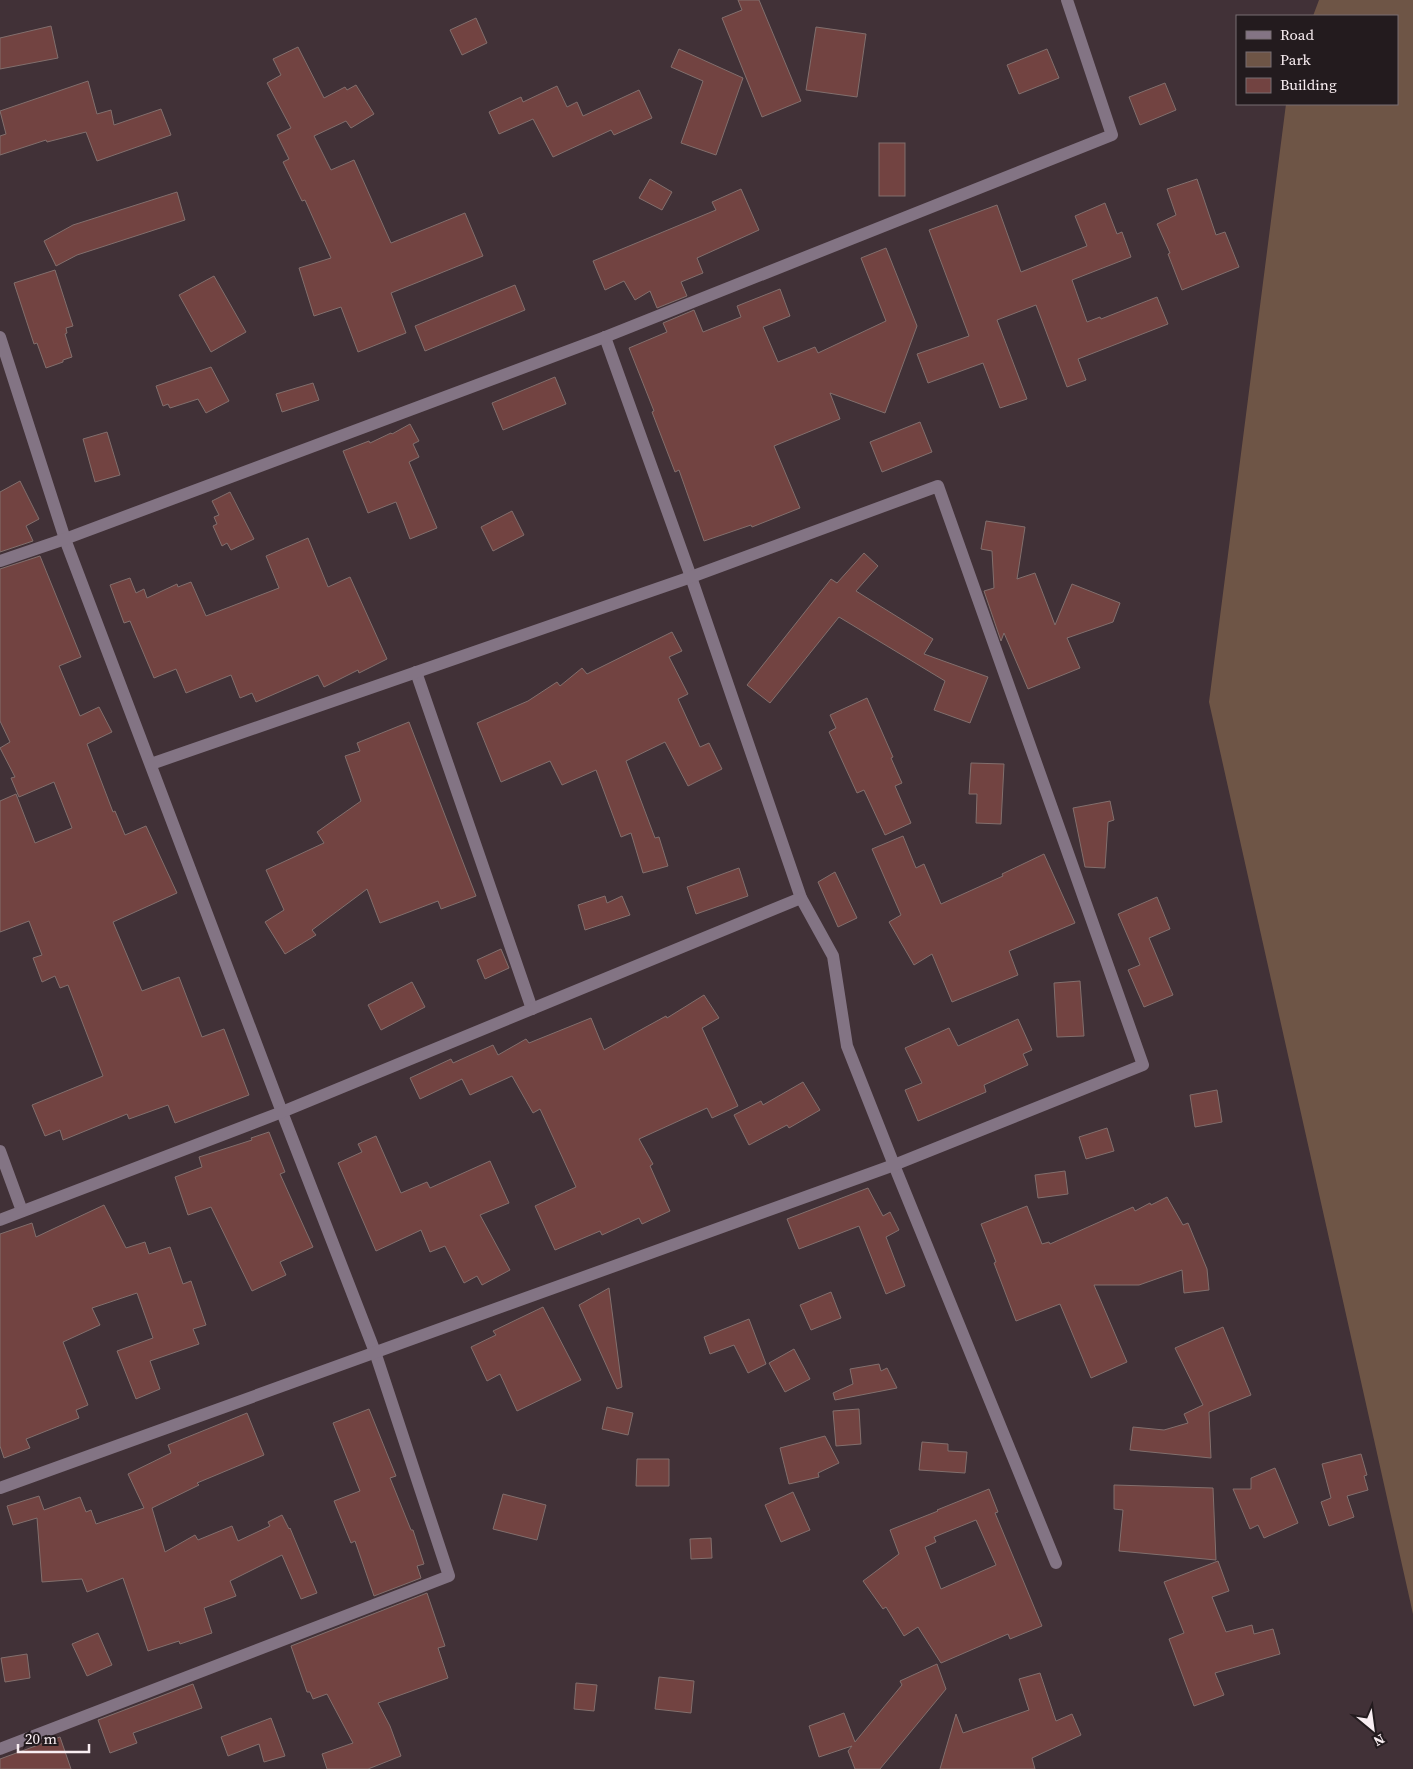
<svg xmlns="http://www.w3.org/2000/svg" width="1413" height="1769" viewBox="0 0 1413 1769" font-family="'Source Serif 4',serif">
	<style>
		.green { fill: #6e5546 }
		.building { fill: #724341; stroke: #826f6d; fill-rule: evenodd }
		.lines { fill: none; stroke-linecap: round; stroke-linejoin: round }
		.minor { stroke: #837484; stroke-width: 12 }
	</style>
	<rect width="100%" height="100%" fill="#413137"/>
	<path class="green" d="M 1319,0 L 1413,0 L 1413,1614 L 1209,702 L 1286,104 L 1397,104 L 1397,16 L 1313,16 Z"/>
	<g class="building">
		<path d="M 738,0 L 759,0 L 801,101 L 762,117 L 722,18 L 742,10 Z"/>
		<path d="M 476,18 L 487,43 L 462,55 L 450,30 Z"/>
		<path d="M 51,26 L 58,58 L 0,69 L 0,38 Z"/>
		<path d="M 816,27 L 866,34 L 857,97 L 806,90 Z"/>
		<path d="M 298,47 L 324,98 L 345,87 L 347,90 L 356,85 L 374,114 L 351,128 L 346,121 L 314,136 L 331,170 L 354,160 L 391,243 L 465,213 L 483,256 L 391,293 L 406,333 L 358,352 L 341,307 L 314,316 L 299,268 L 331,258 L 305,200 L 302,201 L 283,162 L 289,159 L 277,135 L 291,128 L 267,83 L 281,75 L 273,59 Z"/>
		<path d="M 679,49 L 743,78 L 716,155 L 681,143 L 703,81 L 671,67 Z"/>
		<path d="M 1047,49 L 1059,78 L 1019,94 L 1007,65 Z"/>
		<path d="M 88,81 L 97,114 L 111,110 L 114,125 L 161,109 L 171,135 L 97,161 L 86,132 L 47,142 L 46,140 L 0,155 L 0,136 L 6,134 L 0,111 Z"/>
		<path d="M 1165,83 L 1176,110 L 1140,125 L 1129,97 Z"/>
		<path d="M 557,86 L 567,107 L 577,102 L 583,116 L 639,90 L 652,118 L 614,135 L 611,130 L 553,157 L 533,119 L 499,134 L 489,112 L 521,97 L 523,102 Z"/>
		<rect x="879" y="143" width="26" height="53"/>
		<path d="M 650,179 L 672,192 L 662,210 L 639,198 Z"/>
		<path d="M 1197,179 L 1216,235 L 1225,232 L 1239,267 L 1182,290 L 1168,254 L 1170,253 L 1157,224 L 1176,215 L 1167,189 Z"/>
		<path d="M 741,189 L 759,230 L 697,258 L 703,273 L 681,282 L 687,296 L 657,308 L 650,291 L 635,300 L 624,281 L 605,290 L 593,261 L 716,210 L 712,202 Z"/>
		<path d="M 177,192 L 185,220 L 77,255 L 56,266 L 44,241 L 73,225 Z"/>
		<path d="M 1105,203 L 1117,234 L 1122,232 L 1131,257 L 1072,280 L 1087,322 L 1100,317 L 1101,319 L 1157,297 L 1168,324 L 1078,359 L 1086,380 L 1067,387 L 1036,305 L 997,320 L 1027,399 L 1000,408 L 983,363 L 928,383 L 917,354 L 969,336 L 929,230 L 997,205 L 1021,272 L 1087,246 L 1075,216 Z"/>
		<path d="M 886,248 L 917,326 L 885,413 L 830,393 L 840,419 L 774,446 L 800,508 L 752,527 L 751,525 L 704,541 L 679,470 L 675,472 L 652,412 L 654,411 L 629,348 L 667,332 L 663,323 L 694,310 L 703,332 L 741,317 L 737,306 L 780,289 L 790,316 L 763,327 L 778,362 L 815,347 L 818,353 L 886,321 L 861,258 Z"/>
		<path d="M 55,270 L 73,326 L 66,328 L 67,333 L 65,334 L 72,357 L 63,360 L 63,362 L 46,368 L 37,343 L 34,344 L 14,283 Z"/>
		<path d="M 214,276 L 246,332 L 211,352 L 179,295 Z"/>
		<path d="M 515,285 L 525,310 L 425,351 L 415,326 Z"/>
		<path d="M 211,367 L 229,401 L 206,413 L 198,399 L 170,408 L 168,404 L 163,406 L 156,386 Z"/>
		<path d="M 555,377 L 566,404 L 503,430 L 492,403 Z"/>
		<path d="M 313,383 L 319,400 L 282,412 L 276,394 Z"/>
		<path d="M 920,422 L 932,452 L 882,472 L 870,442 Z"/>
		<path d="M 410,424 L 419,441 L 413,444 L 419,457 L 409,462 L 437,528 L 410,539 L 396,502 L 368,513 L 343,451 L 369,441 L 370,443 L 391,433 L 392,434 Z"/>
		<path d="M 107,432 L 120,475 L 95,482 L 83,439 Z"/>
		<path d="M 20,481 L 39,519 L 26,526 L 33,541 L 0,552 L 0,492 Z"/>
		<path d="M 230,492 L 254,539 L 231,550 L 227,543 L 222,546 L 213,526 L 217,524 L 214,517 L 219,515 L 212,501 Z"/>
		<path d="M 512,511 L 524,535 L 493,551 L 481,527 Z"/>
		<path d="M 986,521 L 1025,527 L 1017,579 L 1035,573 L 1055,625 L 1072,584 L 1120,603 L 1113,622 L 1067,638 L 1080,668 L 1028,689 L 1004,633 L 1001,641 L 984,591 L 994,588 L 992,551 L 981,549 Z"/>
		<path d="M 308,538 L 328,587 L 350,577 L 387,659 L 359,673 L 358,670 L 324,687 L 318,675 L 256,702 L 252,693 L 240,698 L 231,675 L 186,693 L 176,669 L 154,678 L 130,621 L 124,623 L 110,585 L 130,578 L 136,593 L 144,589 L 147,598 L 177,584 L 178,587 L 191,582 L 206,616 L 279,588 L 266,556 Z"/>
		<path d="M 864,553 L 878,566 L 856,591 L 933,639 L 924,654 L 988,677 L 970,723 L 934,710 L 945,681 L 839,617 L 770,703 L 747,685 L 831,579 L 837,583 Z"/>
		<path d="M 40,556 L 81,657 L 59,666 L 80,716 L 99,707 L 112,732 L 87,744 L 113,812 L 115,811 L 125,835 L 146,826 L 177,893 L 113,922 L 142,991 L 179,977 L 202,1037 L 224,1029 L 249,1095 L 175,1123 L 168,1105 L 129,1119 L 127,1114 L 63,1140 L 60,1130 L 45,1136 L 32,1105 L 103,1076 L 68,985 L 60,988 L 55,976 L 42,982 L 33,958 L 42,955 L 29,921 L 0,932 L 0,801 L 16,794 L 35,843 L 72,828 L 54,782 L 19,797 L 11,778 L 15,777 L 0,748 L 10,742 L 0,721 L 0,569 Z"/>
		<path d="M 672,632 L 682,651 L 669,657 L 688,694 L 678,699 L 700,747 L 709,743 L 722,769 L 688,786 L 665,742 L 626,761 L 655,838 L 659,837 L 668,866 L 643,873 L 631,833 L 621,837 L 596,770 L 562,785 L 550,761 L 501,782 L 477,723 L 528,701 L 557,682 L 560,686 L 582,668 L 587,674 Z"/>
		<path d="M 867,698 L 893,757 L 891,758 L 902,783 L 895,786 L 911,823 L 885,835 L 864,790 L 857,793 L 829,732 L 836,728 L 830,715 Z"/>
		<path d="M 409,722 L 476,896 L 441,909 L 438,901 L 380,923 L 367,889 L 312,930 L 316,935 L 285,954 L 265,922 L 284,910 L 266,870 L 324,843 L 317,832 L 361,801 L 345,756 L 360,751 L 357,743 Z"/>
		<path d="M 971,763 L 1004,764 L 1001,824 L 976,823 L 977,794 L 969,794 Z"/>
		<path d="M 1110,801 L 1114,820 L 1108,822 L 1105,868 L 1085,867 L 1073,808 Z"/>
		<path d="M 903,836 L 916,868 L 924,864 L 941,904 L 1003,876 L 1002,874 L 1044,854 L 1075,923 L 1009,951 L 1018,975 L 952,1002 L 932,954 L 914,965 L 889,922 L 901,915 L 872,849 Z"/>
		<path d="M 739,868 L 748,896 L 696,914 L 687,887 Z"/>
		<path d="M 835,872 L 857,918 L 838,927 L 818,882 Z"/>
		<path d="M 605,896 L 607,903 L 622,896 L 630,915 L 585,930 L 578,905 Z"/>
		<path d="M 1157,897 L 1170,929 L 1149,938 L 1173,995 L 1144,1007 L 1128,970 L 1140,965 L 1118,914 Z"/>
		<path d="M 501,949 L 509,968 L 485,979 L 477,960 Z"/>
		<path d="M 1080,981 L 1084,1036 L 1057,1037 L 1054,983 Z"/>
		<path d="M 412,982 L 425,1007 L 381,1030 L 368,1005 Z"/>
		<path d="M 704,995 L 719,1018 L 702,1028 L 738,1106 L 712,1118 L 707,1108 L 639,1139 L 653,1164 L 650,1166 L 670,1211 L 642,1224 L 639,1218 L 602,1235 L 600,1231 L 555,1250 L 535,1206 L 576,1187 L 540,1109 L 533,1113 L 512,1076 L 470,1095 L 462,1079 L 420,1099 L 410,1078 L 451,1059 L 453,1063 L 493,1045 L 498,1055 L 526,1039 L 529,1043 L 591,1018 L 604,1050 L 666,1016 L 667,1018 Z"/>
		<path d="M 1018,1019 L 1032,1050 L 1023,1054 L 1028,1065 L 984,1085 L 986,1092 L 918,1121 L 905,1090 L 922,1083 L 905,1048 L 949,1028 L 958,1046 Z"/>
		<path d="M 803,1082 L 820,1110 L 789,1128 L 787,1125 L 749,1145 L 734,1115 L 761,1101 L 763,1105 Z"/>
		<path d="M 1217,1090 L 1222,1122 L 1195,1127 L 1190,1095 Z"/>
		<path d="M 1107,1128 L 1114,1151 L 1086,1159 L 1079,1137 Z"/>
		<path d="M 269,1132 L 285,1172 L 280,1174 L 313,1247 L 280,1262 L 286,1275 L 252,1291 L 211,1207 L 188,1215 L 175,1177 L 202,1167 L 199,1157 L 252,1140 L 251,1138 Z"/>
		<path d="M 376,1136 L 401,1193 L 427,1182 L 430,1188 L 490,1161 L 509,1203 L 480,1215 L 510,1270 L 482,1285 L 477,1276 L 464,1283 L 445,1246 L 430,1252 L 421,1230 L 376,1251 L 338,1163 L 362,1152 L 358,1144 Z"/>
		<path d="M 1065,1171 L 1068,1194 L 1038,1198 L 1035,1175 Z"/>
		<path d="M 868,1188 L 883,1216 L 890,1212 L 899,1230 L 886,1237 L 905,1286 L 886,1294 L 859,1226 L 799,1249 L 787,1219 Z"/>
		<path d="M 1167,1197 L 1183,1225 L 1188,1223 L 1207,1269 L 1209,1290 L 1184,1293 L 1182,1270 L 1139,1285 L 1094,1285 L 1127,1362 L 1091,1378 L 1060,1304 L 1016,1321 L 994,1263 L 996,1262 L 981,1224 L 1027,1206 L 1042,1244 L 1049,1242 L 1050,1244 L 1133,1207 L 1135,1211 L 1150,1203 L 1151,1205 Z"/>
		<path d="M 104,1205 L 126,1248 L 145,1242 L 149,1254 L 170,1247 L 183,1284 L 191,1281 L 206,1325 L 193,1329 L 199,1344 L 150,1361 L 160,1389 L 136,1399 L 117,1351 L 153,1338 L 137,1293 L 92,1308 L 100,1325 L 63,1342 L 88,1405 L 76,1410 L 79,1418 L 26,1439 L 30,1448 L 4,1458 L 0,1446 L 0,1234 L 32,1223 L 36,1237 Z"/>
		<path d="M 609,1288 L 622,1387 L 617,1389 L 579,1305 Z"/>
		<path d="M 831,1292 L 841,1318 L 811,1330 L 800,1305 Z"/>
		<path d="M 543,1307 L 581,1380 L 517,1411 L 500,1374 L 487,1381 L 471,1347 L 496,1335 L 493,1331 Z"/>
		<path d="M 749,1319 L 766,1364 L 748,1373 L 734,1345 L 710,1354 L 704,1337 Z"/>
		<path d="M 1223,1327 L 1251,1395 L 1209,1412 L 1211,1458 L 1130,1450 L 1133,1427 L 1164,1430 L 1188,1423 L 1184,1414 L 1203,1405 L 1175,1348 Z"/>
		<path d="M 794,1349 L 810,1379 L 785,1392 L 769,1363 Z"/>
		<path d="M 879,1364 L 881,1371 L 887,1368 L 897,1388 L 835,1400 L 833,1393 L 853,1384 L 850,1369 Z"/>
		<path d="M 607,1407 L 633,1413 L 628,1435 L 602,1429 Z"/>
		<path d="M 369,1409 L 396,1476 L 390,1478 L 411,1530 L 413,1530 L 424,1564 L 417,1566 L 421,1578 L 374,1596 L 355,1541 L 351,1543 L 334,1501 L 360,1491 L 333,1423 Z"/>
		<path d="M 859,1409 L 861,1444 L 836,1446 L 833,1411 Z"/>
		<path d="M 247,1413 L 264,1455 L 197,1483 L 199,1485 L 152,1508 L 165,1552 L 195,1535 L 198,1540 L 232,1526 L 238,1541 L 270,1526 L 268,1522 L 282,1515 L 289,1529 L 290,1528 L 317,1593 L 301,1599 L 282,1555 L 230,1581 L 236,1596 L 204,1608 L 212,1633 L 180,1644 L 179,1641 L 148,1651 L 123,1578 L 87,1592 L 82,1579 L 42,1582 L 37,1518 L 13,1525 L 7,1506 L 39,1496 L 44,1510 L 80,1497 L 86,1512 L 91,1510 L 96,1524 L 144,1508 L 128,1474 L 171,1453 L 168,1445 Z"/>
		<path d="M 825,1436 L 839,1463 L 818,1473 L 819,1477 L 789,1484 L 780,1448 Z"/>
		<path d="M 922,1442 L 948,1444 L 948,1451 L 967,1452 L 965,1473 L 919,1470 Z"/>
		<path d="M 1361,1454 L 1367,1475 L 1364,1476 L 1368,1490 L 1347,1496 L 1354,1517 L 1329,1526 L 1321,1502 L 1331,1498 L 1322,1464 Z"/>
		<path d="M 637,1459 L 669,1459 L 669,1486 L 636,1486 Z"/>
		<path d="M 1275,1468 L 1298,1523 L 1264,1538 L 1258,1525 L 1250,1529 L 1233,1489 L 1251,1489 L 1251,1478 Z"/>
		<path d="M 1114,1485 L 1213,1488 L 1216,1560 L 1119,1551 L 1123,1510 L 1114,1509 Z"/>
		<path d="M 989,1489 L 998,1512 L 995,1513 L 1042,1626 L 1010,1639 L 1008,1634 L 941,1663 L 918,1627 L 904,1636 L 886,1607 L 883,1609 L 863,1581 L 899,1554 L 890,1530 L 938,1511 L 937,1510 ZM 976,1520 L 996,1565 L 941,1589 L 925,1547 L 936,1542 L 934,1537 Z"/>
		<path d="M 793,1492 L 810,1530 L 781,1542 L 765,1505 Z"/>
		<path d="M 503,1494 L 546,1505 L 537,1540 L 493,1529 Z"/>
		<path d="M 711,1538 L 712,1558 L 691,1559 L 690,1539 Z"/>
		<path d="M 1218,1561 L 1229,1591 L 1212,1597 L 1226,1632 L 1252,1625 L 1254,1634 L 1273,1629 L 1280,1654 L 1215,1673 L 1224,1695 L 1194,1706 L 1169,1639 L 1184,1633 L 1164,1582 Z"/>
		<path d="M 427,1593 L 445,1646 L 438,1648 L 448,1678 L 378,1703 L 390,1726 L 401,1756 L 368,1769 L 327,1769 L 322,1754 L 353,1743 L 327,1694 L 313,1699 L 310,1692 L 307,1692 L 291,1646 Z"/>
		<path d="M 98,1633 L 112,1665 L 87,1676 L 72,1644 Z"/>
		<path d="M 27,1654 L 30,1678 L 5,1682 L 1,1658 Z"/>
		<path d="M 937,1664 L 946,1689 L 880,1769 L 855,1769 L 848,1751 L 852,1746 L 819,1757 L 809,1726 L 844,1713 L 855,1742 L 902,1685 L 900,1681 Z"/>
		<path d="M 1040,1673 L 1056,1721 L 1072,1714 L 1081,1735 L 1032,1758 L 1035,1769 L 940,1769 L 956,1714 L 963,1733 L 1029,1710 L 1019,1679 Z"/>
		<path d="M 659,1677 L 694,1681 L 691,1713 L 655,1709 Z"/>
		<path d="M 576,1683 L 597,1685 L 594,1711 L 574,1709 Z"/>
		<path d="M 193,1684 L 202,1708 L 133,1733 L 137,1743 L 110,1753 L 98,1720 Z"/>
		<path d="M 271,1718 L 285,1756 L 264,1762 L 259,1744 L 228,1756 L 221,1737 Z"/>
		<path d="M 60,1737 L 71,1769 L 0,1769 L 0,1759 Z"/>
	</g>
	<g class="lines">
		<g class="minor">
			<path d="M 0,337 L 65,539 L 282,1112 L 375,1352 L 449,1576 L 0,1749"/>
			<path d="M 605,337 L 691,577 L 801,898 L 833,956 L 847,1046 L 894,1165 L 1056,1563"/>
			<path d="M 0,561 L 65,539 L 605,337 L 1112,135 L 1067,0"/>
			<path d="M 416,672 L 532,1009"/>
			<path d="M 0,1151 L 22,1211"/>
			<path d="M 0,1220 L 282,1112 L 801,898"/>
			<path d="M 0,1488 L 894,1165 L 1143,1065 L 938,486 L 691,577 L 151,764"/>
		</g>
	</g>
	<rect x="1236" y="15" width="162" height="90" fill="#231b1e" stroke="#796f73"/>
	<rect x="1246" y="31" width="25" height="8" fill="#837484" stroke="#796f73"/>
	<text x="1280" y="40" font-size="15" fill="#f9eef2">Road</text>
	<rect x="1246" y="52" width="25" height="15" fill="#6e5546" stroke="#796f73"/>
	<text x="1280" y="65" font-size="15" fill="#f9eef2">Park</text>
	<rect x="1246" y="78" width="25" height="15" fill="#724341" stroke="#796f73"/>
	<text x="1280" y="90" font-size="15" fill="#f9eef2">Building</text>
	<g transform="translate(1373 1729) rotate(151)" stroke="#231b1e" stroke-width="4" paint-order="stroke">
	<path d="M0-4L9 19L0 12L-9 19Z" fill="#f9eef2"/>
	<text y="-8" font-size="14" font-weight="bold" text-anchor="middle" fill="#f9eef2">N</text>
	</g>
	<path d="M18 1744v8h71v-8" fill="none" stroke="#f9eef2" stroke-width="2.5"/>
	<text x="25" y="1744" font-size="15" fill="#f9eef2" stroke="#231b1e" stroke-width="4" paint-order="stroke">20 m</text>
</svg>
